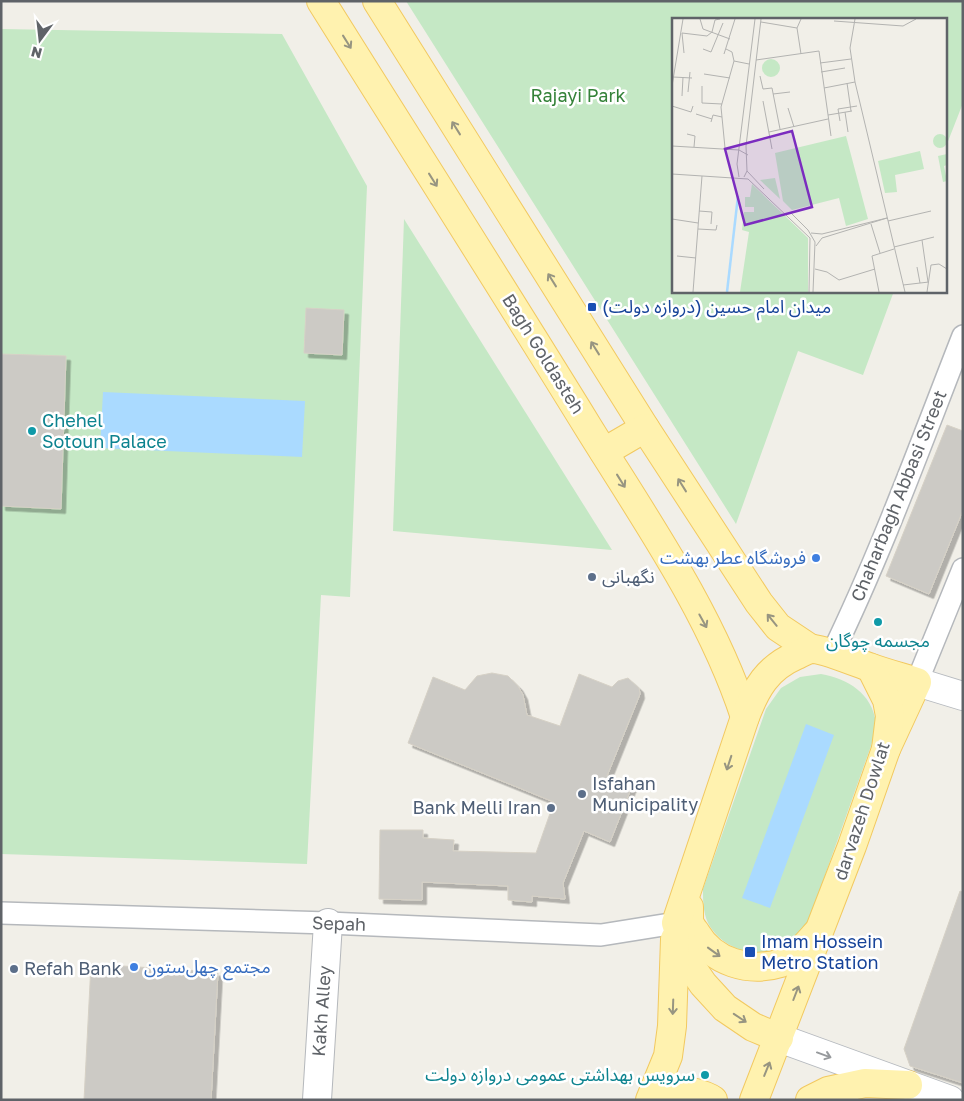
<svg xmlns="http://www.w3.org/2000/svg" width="964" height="1101" viewBox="0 0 964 1101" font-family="'Golos Text','Noto Sans Arabic',sans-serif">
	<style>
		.green { fill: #c5e8c5 }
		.water { fill: #aadaff }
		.building { fill: #cccac5; stroke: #d6d1c6; filter: url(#shadow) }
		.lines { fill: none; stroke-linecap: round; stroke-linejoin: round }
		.pedestrian-casing { stroke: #b5b8bc; stroke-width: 24 }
		.minor-casing { stroke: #b5b8bc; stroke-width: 30 }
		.secondary-casing { stroke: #b6babf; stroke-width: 30 }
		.primary-casing { stroke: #f2c960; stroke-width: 30 }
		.pedestrian { stroke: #fff; stroke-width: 21 }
		.minor { stroke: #fff; stroke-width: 28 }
		.secondary { stroke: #fff; stroke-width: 28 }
		.primary { stroke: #fff2af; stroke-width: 28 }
		.oneway { stroke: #979581 }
		.oneway2 { stroke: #979a9d }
		.transit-dot { fill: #1a4fb4; stroke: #fff; stroke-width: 2 }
		.culture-dot { fill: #0f9aa8; stroke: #fff; stroke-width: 2 }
		.shop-dot { fill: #3f7fe0; stroke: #fff; stroke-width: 2 }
		.service-dot { fill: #5c6f8a; stroke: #fff; stroke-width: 2 }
		.labels { text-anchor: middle; stroke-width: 5; stroke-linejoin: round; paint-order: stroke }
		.park-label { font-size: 18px; fill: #348238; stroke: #fff }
		.transit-label { font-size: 18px; fill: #164399; stroke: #fff; text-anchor: start }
		.street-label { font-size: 18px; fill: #5f6368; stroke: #fff }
		.culture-label { font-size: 18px; fill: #0d838f; stroke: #fff; text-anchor: start }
		.shop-label { font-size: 18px; fill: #366cbe; stroke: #fff; text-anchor: end }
		.service-label { font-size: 18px; fill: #4e5e75; stroke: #fff; text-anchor: start }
		.inset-river { fill: none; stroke: #aadaff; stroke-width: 2.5 }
		.inset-road { fill: none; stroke: #b3b3b1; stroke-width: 1 }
		.view { fill: #7b2cbf; fill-opacity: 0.15; stroke: #7b2cbf; stroke-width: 2.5 }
		.inset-edge { fill: none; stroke: #5f6368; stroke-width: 2.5 }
	</style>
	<defs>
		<filter id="shadow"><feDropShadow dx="4.5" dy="4.5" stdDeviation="0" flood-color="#0004"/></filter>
	</defs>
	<rect width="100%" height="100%" fill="#f1efe8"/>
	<g class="green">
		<path d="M 406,1 L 963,1 L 963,103 L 945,149 L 945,19 L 673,19 L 673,291 L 894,291 L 863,375 L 798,351 L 736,524 Z"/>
		<path d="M 1,29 L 282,34 L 367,186 L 350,597 L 321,595 L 307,864 L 1,854 Z"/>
		<path d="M 404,219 L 612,550 L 393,531 Z"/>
		<path d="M 821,674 C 848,679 872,693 876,723 C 877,730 873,739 871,746 L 807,926 C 798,934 788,944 777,949 C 752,960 720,946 708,923 C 703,912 703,900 703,889 L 766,709 L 781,688 L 800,677 Z"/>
	</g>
	<g class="water">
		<path d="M 103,392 L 305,401 L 302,457 L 100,448 Z"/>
		<path d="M 806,724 L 834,735 L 770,908 L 742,898 Z"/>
	</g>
	<g class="building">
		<path d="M 306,308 L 344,310 L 342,355 L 304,353 Z"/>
		<path d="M 1,354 L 66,356 L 61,509 L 1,506 Z"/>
		<path d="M 947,425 L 963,431 L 963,510 L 929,594 L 886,576 Z"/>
		<path d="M 492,673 L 508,676 L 518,686 L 523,695 L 527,715 L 560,726 L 579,674 L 612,687 L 618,681 L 628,678 L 639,688 L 640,694 L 607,776 L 632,786 L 610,842 L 584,831 L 563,883 L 565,899 L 532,896 L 532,902 L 508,900 L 508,886 L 422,882 L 422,900 L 379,899 L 380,830 L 423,830 L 423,838 L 454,840 L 453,851 L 536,853 L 554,802 L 408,743 L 433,677 L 465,690 L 477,676 Z"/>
		<path d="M 960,891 L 963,892 L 963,1083 L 910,1066 L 904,1049 Z"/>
		<path d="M 91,964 L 218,972 L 211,1100 L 84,1100 Z"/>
	</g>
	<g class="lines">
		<defs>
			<g id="pedestrian">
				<path d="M 832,654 C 882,551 921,443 963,336"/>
				<path d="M 917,682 L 963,569"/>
				<path d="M 1,913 L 328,923 L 601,935 L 676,923"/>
			</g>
			<path id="minor" d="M 317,1100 L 328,923"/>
			<g id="secondary">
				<path d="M 917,682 L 963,696"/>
				<path d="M 779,1038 L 950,1100"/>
			</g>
			<g id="primary">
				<path d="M 321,1 C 410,143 500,284 588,427 C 645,519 711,613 745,717"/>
				<path d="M 377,1 L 645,428 L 759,603 L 778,627 L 811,649"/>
				<path d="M 604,452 L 645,428"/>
				<path d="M 689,907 C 689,911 689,915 689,919 C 689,924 693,929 696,933 C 713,962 749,973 781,963 C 796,958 806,945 817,933"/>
				<path d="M 779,1038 L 753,1027 L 725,1008 L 703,984 L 688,962 L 676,923 L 745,717 C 756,688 767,668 797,655 C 801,653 807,650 811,649 C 821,648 858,663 869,667 C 885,673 901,677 917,682 L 886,749"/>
				<path d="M 650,1100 L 668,1056 L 672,1026 L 675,939"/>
				<path d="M 652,1100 C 658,1096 663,1092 670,1090 C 679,1088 705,1094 713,1100"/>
				<path d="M 754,1100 L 852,846 L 886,749 L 890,716 L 887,700 L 871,668"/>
				<path d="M 810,1100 L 828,1091 L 865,1083 L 908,1085"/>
			</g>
		</defs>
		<use href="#pedestrian" class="pedestrian-casing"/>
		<use href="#minor" class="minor-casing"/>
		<use href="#secondary" class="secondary-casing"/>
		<use href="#primary" class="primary-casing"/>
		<use href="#pedestrian" class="pedestrian"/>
		<use href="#minor" class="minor"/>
		<use href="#secondary" class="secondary"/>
		<use href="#primary" class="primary"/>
	</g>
	<defs><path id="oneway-shaft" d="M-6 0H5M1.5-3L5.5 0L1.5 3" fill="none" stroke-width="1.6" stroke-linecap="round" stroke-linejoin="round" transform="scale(1.25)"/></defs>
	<g class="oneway">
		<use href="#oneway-shaft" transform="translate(347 42) rotate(58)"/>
		<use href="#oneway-shaft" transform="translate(456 128) rotate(-122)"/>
		<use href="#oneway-shaft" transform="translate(433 180) rotate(58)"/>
		<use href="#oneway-shaft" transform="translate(552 280) rotate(-122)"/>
		<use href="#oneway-shaft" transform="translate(595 348) rotate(-122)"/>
		<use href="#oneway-shaft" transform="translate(621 481) rotate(58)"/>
		<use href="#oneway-shaft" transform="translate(682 485) rotate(-122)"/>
		<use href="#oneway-shaft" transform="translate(772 620) rotate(-129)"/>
		<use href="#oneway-shaft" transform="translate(703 621) rotate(61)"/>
		<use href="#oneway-shaft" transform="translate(729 763) rotate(108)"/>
		<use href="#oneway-shaft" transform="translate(714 952) rotate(36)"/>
		<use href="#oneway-shaft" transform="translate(796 993) rotate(-69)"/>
		<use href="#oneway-shaft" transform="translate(673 1007) rotate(92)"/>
		<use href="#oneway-shaft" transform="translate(740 1018) rotate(34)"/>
		<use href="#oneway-shaft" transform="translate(767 1069) rotate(-68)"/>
	</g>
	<use class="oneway2" href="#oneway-shaft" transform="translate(824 1055) rotate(20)"/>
	<g class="transit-dot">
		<rect x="587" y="302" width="10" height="10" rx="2.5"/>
		<rect x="744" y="946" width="12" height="12" rx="2.5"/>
	</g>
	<g class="culture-dot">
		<circle cx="32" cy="431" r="5"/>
		<circle cx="878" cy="622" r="5"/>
		<circle cx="705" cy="1075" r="5"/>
	</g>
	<g class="shop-dot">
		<circle cx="816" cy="558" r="5"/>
		<circle cx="134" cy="967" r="5"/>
	</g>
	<g class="service-dot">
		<circle cx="592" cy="577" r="5"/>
		<circle cx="582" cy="794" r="5"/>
		<circle cx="551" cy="808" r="5"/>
		<circle cx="14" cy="969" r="5"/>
	</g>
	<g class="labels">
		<g class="park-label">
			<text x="578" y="102">Rajayi Park</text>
		</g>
		<g class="transit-label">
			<text x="602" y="313">میدان امام حسین (دروازه دولت)</text>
			<text x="761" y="948">Imam Hossein<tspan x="761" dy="21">Metro Station</tspan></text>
		</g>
		<g class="street-label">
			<text transform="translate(543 354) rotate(58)" y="6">Bagh Goldasteh</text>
			<text transform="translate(899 496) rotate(-68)" y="6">Chaharbagh Abbasi Street</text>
			<text transform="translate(862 811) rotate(-72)" y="6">darvazeh Dowlat</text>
			<text transform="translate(339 924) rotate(2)" y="6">Sepah</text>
			<text transform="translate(322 1011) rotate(-86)" y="6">Kakh Alley</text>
		</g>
		<g class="culture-label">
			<text x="42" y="427">Chehel<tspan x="42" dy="21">Sotoun Palace</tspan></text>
			<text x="878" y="647" text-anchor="middle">مجسمه چوگان</text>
			<text x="695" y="1081" text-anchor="end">سرویس بهداشتی عمومی دروازه دولت</text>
		</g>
		<g class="shop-label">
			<text x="806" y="564">فروشگاه عطر بهشت</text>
			<text x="144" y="973" text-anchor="start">مجتمع چهل‌ستون</text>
		</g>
		<g class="service-label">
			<text x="602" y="583">نگهبانی</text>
			<text x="592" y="790">Isfahan<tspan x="592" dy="21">Municipality</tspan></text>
			<text x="541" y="814" text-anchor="end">Bank Melli Iran</text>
			<text x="24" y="975">Refah Bank</text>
		</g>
	</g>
	<g transform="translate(672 18)">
		<rect width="275" height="275" fill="#f1efe8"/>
		<path d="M90 50a9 9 0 1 1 18 0a9 9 0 1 1-18 0ZM261 123a7 7 0 1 1 14 0a7 7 0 1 1-14 0ZM 174,118 L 196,201 L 174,208 L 167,180 L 120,192 L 111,183 L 103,135 ZM 248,133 L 252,151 L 223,157 L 225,174 L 213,175 L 206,143 ZM 275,136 L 275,147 L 272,148 L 275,163 L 271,164 L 266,138 ZM 103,160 L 108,181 L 88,162 ZM 80,166 L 136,220 L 136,274 L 68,274 L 77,214 L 70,212 L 72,194 L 82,194 L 82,189 L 73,189 L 73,179 L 78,179 Z" fill="#c5e8c5"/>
		<path class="inset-river" d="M 55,274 L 66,178"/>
		<path class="inset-road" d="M 28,1 L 31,11 L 58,21M 129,1 L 125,10 L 129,36M 183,1 L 178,30 L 183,64 L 233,274M 162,3 L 231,8 L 244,1M 89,4 L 125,10M 40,14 L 43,2 L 48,1M 10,15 L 12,35M 10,15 L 35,18 L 40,14M 31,31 L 39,34 L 51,5M 52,36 L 63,1M 84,42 L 147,33 L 159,118M 62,43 L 77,46M 148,45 L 179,41M 149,54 L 173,50M 32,56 L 58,60M 88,58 L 91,71 L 100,70 L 108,111M 1,59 L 20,60M 175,65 L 179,93M 0,68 L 11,1M 30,68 L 30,85 L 50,86M 152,70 L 183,64M 16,74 L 18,54M 101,76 L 118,74M 10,78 L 11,59M 91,83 L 100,131M 0,88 L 19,94 L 21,88M 116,90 L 122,109M 173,94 L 176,114M 24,96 L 40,101M 156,97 L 180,93M 168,103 L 166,91 L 185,88M 39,104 L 41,97 L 50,99M 97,114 L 156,101M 15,116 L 23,118 L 22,129M 0,128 L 67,132 L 76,137M 53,130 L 49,89 L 62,43 L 60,34 L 54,31M 75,153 L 92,171M 0,156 L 76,161 L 138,220 L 137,274M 67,159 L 65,146 L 83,1M 72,159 L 75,153 L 74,128 L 89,1M 27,193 L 40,194 L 39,206M 119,195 L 136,212 L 143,224 L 141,274M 0,201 L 26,205M 216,203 L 259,193M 199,206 L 208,235M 26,211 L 44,212 L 45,207M 139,215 L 150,216 L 215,200M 250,222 L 256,264M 144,228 L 150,220 L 215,200M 222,229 L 262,219M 5,238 L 24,240M 245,249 L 248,265M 143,251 L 155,254 L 167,262 L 203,251M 231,267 L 257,264M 21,274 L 30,158M 207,274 L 200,238 L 222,231M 255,274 L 259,247 L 267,246 L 275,251"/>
		<path class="view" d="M 120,113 L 140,189 L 73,207 L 53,131 Z"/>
		<rect width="275" height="275" class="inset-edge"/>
	</g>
	<rect width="964" height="1101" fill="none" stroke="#5f6368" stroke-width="5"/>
	<g transform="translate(40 40) rotate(195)" stroke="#ffffff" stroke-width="4" paint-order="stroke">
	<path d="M0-4L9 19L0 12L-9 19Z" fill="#5f6368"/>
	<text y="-8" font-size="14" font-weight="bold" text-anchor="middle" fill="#5f6368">N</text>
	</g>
</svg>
